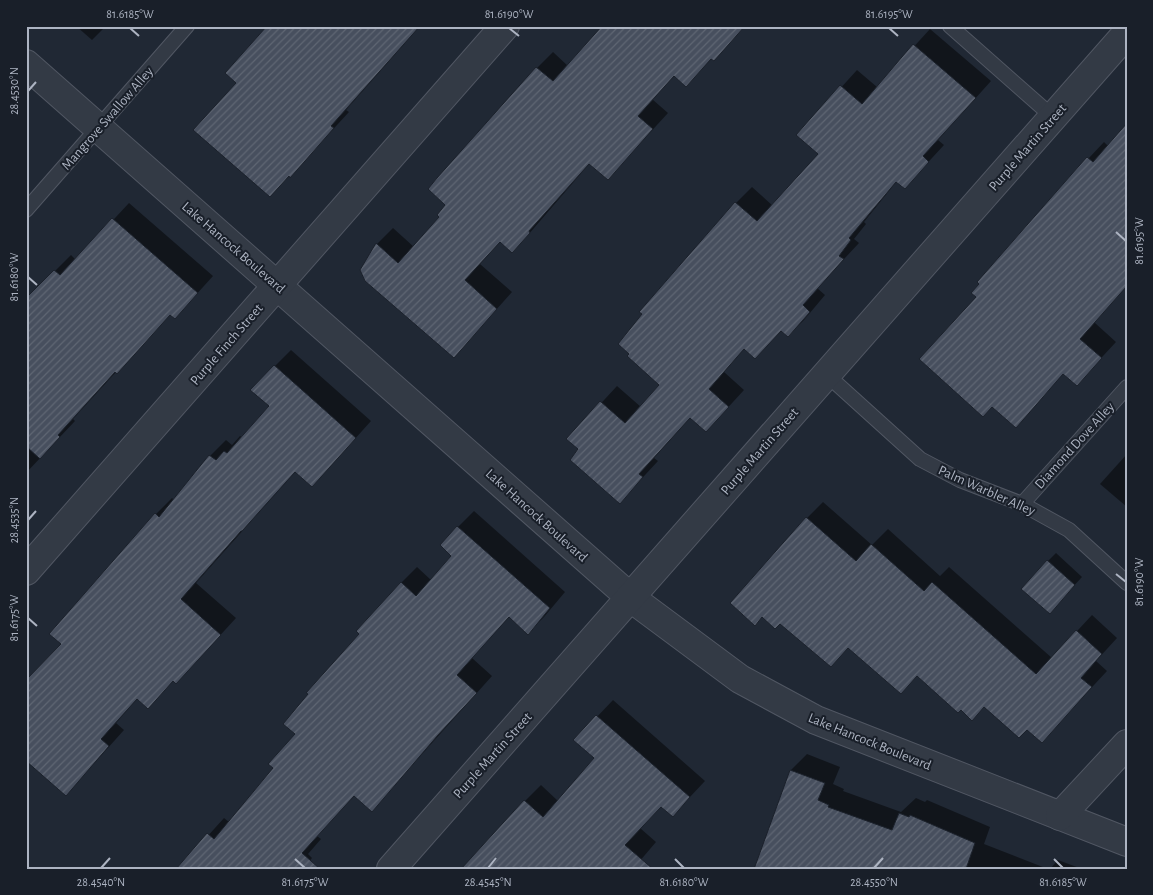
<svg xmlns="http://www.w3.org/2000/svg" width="1153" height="895" viewBox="0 0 1153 895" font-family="'Alegreya Sans',sans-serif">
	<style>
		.shadow { fill: #0007 }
		.building { fill: url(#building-hatch); stroke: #1b212b }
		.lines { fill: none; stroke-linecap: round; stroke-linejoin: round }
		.service-casing { stroke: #515763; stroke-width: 16 }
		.minor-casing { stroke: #515763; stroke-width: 30 }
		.service { stroke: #333a45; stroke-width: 14 }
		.minor { stroke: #333a45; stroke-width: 28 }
		.ticks { fill: none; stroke: #adb4c2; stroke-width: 2 }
		.labels { text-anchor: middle; stroke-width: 4; stroke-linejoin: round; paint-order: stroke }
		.street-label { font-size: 14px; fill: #adb4c2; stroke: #191f29 }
		.neatline { fill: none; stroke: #adb4c2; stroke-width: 2 }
		.ticks-label { font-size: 12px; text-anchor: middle; fill: #adb4c2 }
	</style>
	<defs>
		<pattern id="building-hatch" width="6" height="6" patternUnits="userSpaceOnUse" patternTransform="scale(1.25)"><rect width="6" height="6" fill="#474f5e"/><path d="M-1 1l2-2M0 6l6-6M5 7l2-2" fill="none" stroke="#5f6673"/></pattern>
	</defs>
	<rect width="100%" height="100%" fill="#202834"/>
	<g class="shadow">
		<path d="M 76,26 L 106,26 L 92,40 Z"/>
		<path d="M 269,26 L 420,26 L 346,110 L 349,112 L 290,176 L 238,83 Z"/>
		<path d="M 604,26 L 745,26 L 714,59 L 712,58 L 702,69 L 675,75 L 652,99 L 668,113 L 623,162 L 590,163 L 528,235 L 501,241 L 480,264 L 512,292 L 454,357 L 377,244 L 393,228 L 414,247 L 441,217 L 446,205 L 537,68 L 553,52 L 568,66 Z"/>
		<path d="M 930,29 L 991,81 L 938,140 L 944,145 L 920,171 L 897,181 L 864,222 L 866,224 L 854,239 L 859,243 L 817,288 L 825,295 L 804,320 L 788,336 L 782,330 L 745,348 L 724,372 L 744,390 L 722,414 L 691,417 L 654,458 L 658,461 L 620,502 L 580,449 L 568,439 L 617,386 L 641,407 L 661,385 L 644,314 L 641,312 L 736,203 L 752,187 L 773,206 L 820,154 L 798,135 L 857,70 L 877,87 Z"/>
		<path d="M 1104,142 L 1108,146 L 1095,323 L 1116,342 L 1077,384 L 1064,373 L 1016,426 L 978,297 L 1072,176 Z"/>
		<path d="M 129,203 L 213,276 L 175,318 L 171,314 L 116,372 L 73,419 L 75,421 L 26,473 L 26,318 L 30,296 L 71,255 L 76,260 Z"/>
		<path d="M 291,350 L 371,421 L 327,470 L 296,471 L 196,583 L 236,618 L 192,666 L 174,680 L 148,708 L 138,698 L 116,723 L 124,730 L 81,778 L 63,644 L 156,514 L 172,498 L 174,500 L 210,456 L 226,440 L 232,445 L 240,436 L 243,438 L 271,406 L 275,366 Z"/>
		<path d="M 1127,454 L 1127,507 L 1100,484 Z"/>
		<path d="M 823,502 L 872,545 L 888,529 L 940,576 L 949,567 L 1052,658 L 1092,615 L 1117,638 L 1096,661 L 1107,671 L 1042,741 L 1027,728 L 985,706 L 972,719 L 918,675 L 901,692 L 807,518 Z"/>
		<path d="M 474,511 L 565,592 L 544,617 L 528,633 L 510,616 L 472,658 L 492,676 L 372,810 L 355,795 L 317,836 L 321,839 L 308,854 L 312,858 L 303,869 L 178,869 L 224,818 L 229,822 L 274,767 L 361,634 L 401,583 L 417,567 L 431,580 L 453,556 L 458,527 Z"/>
		<path d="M 1056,553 L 1082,577 L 1057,604 L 1048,561 Z"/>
		<path d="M 613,700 L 705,781 L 673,815 L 662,806 L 640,828 L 656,842 L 633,869 L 482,869 L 525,801 L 541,785 L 558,801 L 595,758 L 575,740 Z"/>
		<path d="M 807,754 L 840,767 L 833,784 L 844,789 L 843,791 L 901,812 L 916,798 L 925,802 L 927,800 L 990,827 L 984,844 L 1048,869 L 770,869 L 791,770 Z"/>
		<path d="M 1058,860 L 1082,869 L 1050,869 Z"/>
	</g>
	<g class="building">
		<path d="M 267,26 L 420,26 L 331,126 L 334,128 L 290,178 L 289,176 L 270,197 L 193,130 L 236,83 L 225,73 Z"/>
		<path d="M 602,26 L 745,26 L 714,61 L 711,59 L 686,87 L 674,76 L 638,116 L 653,129 L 608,180 L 589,164 L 529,231 L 530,233 L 512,253 L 500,242 L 465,280 L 497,309 L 454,358 L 365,281 L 360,270 L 376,243 L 398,263 L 439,217 L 437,215 L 445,205 L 428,189 L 437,178 L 536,67 L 553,81 Z"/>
		<path d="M 913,44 L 976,98 L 923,156 L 929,162 L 905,189 L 896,182 L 849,238 L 851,240 L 839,256 L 844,259 L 803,305 L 810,312 L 788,337 L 781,331 L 755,359 L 744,349 L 709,389 L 729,407 L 706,432 L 690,418 L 639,474 L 643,477 L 620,504 L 570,460 L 578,449 L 566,439 L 600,401 L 625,423 L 659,385 L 627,356 L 629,354 L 618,344 L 642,314 L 639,312 L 735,202 L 757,221 L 818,154 L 796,135 L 840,85 L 862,104 Z"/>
		<path d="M 1127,123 L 1127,286 L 1080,339 L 1102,358 L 1077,386 L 1063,374 L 1016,428 L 992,407 L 983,417 L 919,359 L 976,297 L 971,293 L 979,284 L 977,282 L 1071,175 L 1087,157 L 1093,162 Z"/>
		<path d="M 112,218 L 198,293 L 175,319 L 170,315 L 117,374 L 115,372 L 58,435 L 60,437 L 40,459 L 26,446 L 26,298 L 54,270 L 60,275 Z"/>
		<path d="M 274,365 L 356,438 L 312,487 L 295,472 L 242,531 L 241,531 L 181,599 L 221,635 L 176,684 L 173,681 L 148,709 L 137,699 L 101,739 L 109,746 L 66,796 L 26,761 L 26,680 L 61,644 L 49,634 L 155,513 L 159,517 L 209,455 L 216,460 L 224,451 L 227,453 L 269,406 L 250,390 Z"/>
		<path d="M 806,517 L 856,561 L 871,544 L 924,591 L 932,582 L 1036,674 L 1076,630 L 1102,654 L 1081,678 L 1092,687 L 1042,743 L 1027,730 L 1019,738 L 984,707 L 972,721 L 961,710 L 958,713 L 917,676 L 901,694 L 848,648 L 831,667 L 780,624 L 775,629 L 762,617 L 755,626 L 730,603 Z"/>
		<path d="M 457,526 L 550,608 L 528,635 L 509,617 L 457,675 L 477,693 L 438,735 L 372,812 L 354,796 L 302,853 L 320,869 L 176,869 L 207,833 L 214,839 L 273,768 L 268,764 L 295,734 L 283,724 L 308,694 L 306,693 L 359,634 L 356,631 L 401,582 L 416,596 L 451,556 L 440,545 Z"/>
		<path d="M 1047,560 L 1075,585 L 1050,614 L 1021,589 Z"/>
		<path d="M 596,715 L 690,797 L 673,817 L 661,807 L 625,845 L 653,869 L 461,869 L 524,800 L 543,817 L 594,758 L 573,740 Z"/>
		<path d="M 790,770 L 825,783 L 818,800 L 829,805 L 828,807 L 892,830 L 899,813 L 909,817 L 910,815 L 975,843 L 966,869 L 754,869 Z"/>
	</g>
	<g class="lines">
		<defs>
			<g id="service">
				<path d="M 950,26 L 1053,117"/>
				<path d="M 26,210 L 187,26"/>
				<path d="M 826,374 L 920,459 L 960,480 L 1022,504 L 1069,530 L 1127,583"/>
				<path d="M 1022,504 L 1127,387"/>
			</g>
			<g id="minor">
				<path d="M 26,64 L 631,598 L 740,679 L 816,720 L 1127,842"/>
				<path d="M 26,571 L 505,26"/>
				<path d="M 1060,816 L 1127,744"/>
				<path d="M 391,869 L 1127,33"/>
			</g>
		</defs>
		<use href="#service" class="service-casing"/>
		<use href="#minor" class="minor-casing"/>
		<use href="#service" class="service"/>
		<use href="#minor" class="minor"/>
	</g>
	<path class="ticks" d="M 130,28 L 139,36M 509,28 L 519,36M 889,28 L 898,36M 28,91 L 36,82M 1116,232 L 1126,241M 28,277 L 37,285M 28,520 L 36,511M 1116,574 L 1126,582M 28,618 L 37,626M 295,859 L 305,868M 675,859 L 684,868M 1054,859 L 1063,868M 101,868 L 110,858M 488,868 L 496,858M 874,868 L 883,858"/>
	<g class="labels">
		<g class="street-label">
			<text transform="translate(107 118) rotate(-49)" y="5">Mangrove Swallow Alley</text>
			<text transform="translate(1027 147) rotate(-49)" y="5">Purple Martin Street</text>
			<text transform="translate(234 247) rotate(41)" y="5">Lake Hancock Boulevard</text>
			<text transform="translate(226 344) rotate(-49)" y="5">Purple Finch Street</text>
			<text transform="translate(1074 445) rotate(-48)" y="5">Diamond Dove Alley</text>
			<text transform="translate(759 451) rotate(-49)" y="5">Purple Martin Street</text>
			<text transform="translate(987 490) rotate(24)" y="5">Palm Warbler Alley</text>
			<text transform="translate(537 515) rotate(42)" y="5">Lake Hancock Boulevard</text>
			<text transform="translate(870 741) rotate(22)" y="5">Lake Hancock Boulevard</text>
			<text transform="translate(492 755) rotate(-48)" y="5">Purple Martin Street</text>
		</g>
	</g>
	<rect width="1153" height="895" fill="none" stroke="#191f29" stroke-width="55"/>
	<rect x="28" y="28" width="1098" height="840" class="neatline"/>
	<g class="ticks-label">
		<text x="130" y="18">81.6185°W</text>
		<text x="509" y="18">81.6190°W</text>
		<text x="889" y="18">81.6195°W</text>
		<text transform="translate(14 91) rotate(-90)" y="4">28.4530°N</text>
		<text transform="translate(1139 241) rotate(-90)" y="4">81.6195°W</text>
		<text transform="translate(14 277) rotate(-90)" y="4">81.6180°W</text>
		<text transform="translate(14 520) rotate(-90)" y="4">28.4535°N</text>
		<text transform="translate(1139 582) rotate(-90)" y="4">81.6190°W</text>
		<text transform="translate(14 618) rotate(-90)" y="4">81.6175°W</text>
		<text x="101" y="886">28.4540°N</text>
		<text x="305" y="886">81.6175°W</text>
		<text x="488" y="886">28.4545°N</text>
		<text x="684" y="886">81.6180°W</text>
		<text x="874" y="886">28.4550°N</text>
		<text x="1063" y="886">81.6185°W</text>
	</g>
</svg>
